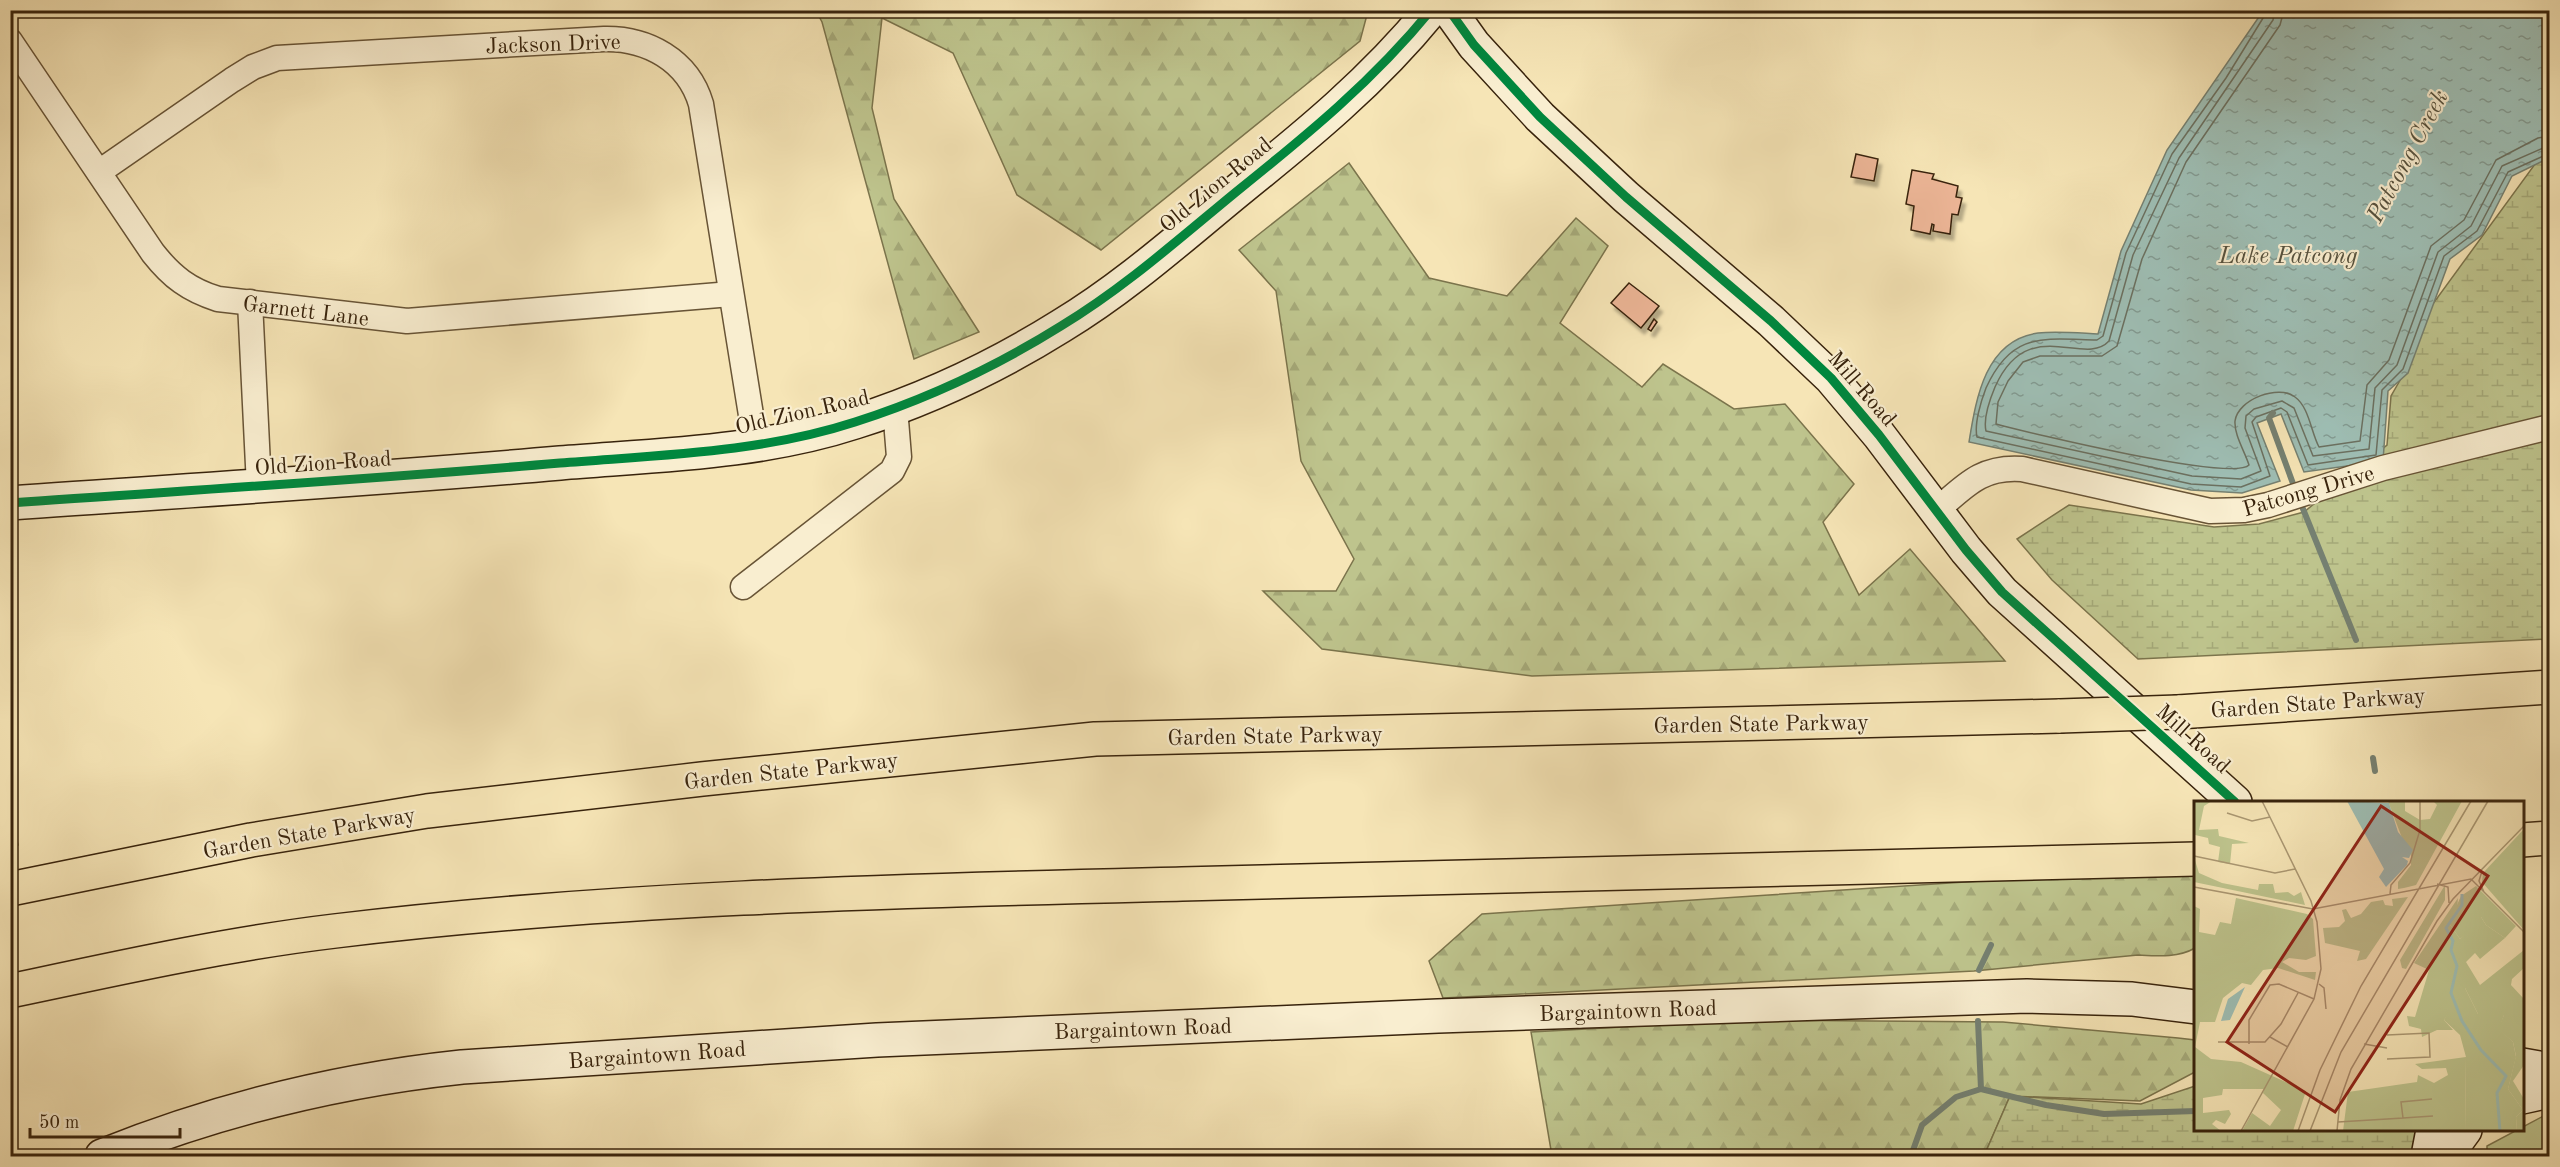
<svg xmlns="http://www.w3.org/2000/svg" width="2560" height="1167" viewBox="0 0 2560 1167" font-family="'Old Standard TT',serif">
  <defs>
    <pattern id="forest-firs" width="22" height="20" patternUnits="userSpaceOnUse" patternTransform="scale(1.5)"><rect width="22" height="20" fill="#bec48d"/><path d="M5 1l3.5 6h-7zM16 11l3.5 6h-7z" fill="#a4a878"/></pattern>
    <pattern id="wetland-marsh" width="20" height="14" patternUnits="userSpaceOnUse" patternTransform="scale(1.5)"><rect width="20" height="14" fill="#bec48d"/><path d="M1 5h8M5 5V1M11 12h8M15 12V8" fill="none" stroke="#a4a878"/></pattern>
    <pattern id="water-ripples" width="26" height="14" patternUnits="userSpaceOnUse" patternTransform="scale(1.5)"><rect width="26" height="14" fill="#9ebeb4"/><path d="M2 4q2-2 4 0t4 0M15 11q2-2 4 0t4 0" fill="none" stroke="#829a91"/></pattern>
    <filter id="shadow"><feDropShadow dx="3.5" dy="6" stdDeviation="1.5" flood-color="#0004"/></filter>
  </defs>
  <rect width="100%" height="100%" fill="#f6e5b6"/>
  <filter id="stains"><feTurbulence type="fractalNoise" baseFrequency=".00333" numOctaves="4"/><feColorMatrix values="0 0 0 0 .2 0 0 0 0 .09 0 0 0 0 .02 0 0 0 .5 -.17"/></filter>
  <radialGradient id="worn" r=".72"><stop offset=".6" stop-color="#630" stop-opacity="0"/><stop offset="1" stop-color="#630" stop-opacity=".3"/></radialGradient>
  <!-- forest -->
  <g fill="url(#forest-firs)" stroke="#7b744c" stroke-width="1.5">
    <polygon points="816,11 1368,11 1360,41 1101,250 1017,195 953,53 882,18 872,108 894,199 979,332 914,359 822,22"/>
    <polygon points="1349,163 1429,278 1507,296 1576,218 1608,246 1560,323 1642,387 1663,364 1734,409 1785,404 1854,484 1823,522 1859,595 1910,549 2005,661 1532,676 1322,649 1263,591 1336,591 1354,559 1301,461 1276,291 1239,250"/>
    <polygon points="10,809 18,845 11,847 10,847"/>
    <path d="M2159,874L2195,876V948C2178,958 2157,956 2138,955L1974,971L1443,998L1429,961L1482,914L2040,877Z"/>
    <polygon points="1753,1020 2003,1022 2178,1038 2195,1040 2195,1072 2140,1101 2010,1096 1984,1156 1552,1156 1531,1032"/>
  </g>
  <!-- wetland -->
  <g fill="url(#wetland-marsh)" stroke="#7b744c" stroke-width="1.5">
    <polygon points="2549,145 2549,639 2138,659 2052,580 2017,539 2069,505 2214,527 2259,524 2304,512 2387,445 2391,396 2410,363 2424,316"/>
    <polygon points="2195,1086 2196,1130 2418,1130 2412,1156 1984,1156 2010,1096 2141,1104"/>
  </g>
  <!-- park -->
  <polygon fill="#bec48d" stroke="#7b744c" stroke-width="1.5" points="2549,1113 2549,1156 2487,1156 2487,1146"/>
  <!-- water -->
  <path fill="url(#water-ripples)" stroke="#758071" stroke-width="1.5" d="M2263,11H2549V158L2512,176L2482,235L2450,259L2408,373L2388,391L2383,461L2304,472L2281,414L2257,423L2280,481L2242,493L2191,490L1969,442C1976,399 1985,340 2038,333C2057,331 2078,333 2098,334L2121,251L2167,150Z"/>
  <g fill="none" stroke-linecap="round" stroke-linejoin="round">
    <!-- shore -->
    <g stroke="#6b7060" stroke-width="1.5">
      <path d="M2268,10L2226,78L2172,154L2126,253L2103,336L2097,340C2043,339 2012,331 1986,388C1981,401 1974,424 1977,437L2191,484L2241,487L2270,476L2252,422L2256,417L2281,408L2287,412L2308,465L2376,455L2382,390L2403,369L2444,256L2477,231L2508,172L2550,153"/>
      <path d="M2275,10L2273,20L2179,158L2133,255L2109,341C2084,368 2028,313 1995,387C1990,399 1983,418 1986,431L2192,476L2241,479L2261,471L2245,428L2246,416L2254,409L2282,401L2294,408L2313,456L2369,449L2375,388L2397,365L2438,252L2471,226L2502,166L2550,145"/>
      <path d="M2284,10L2280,25L2186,162L2142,259L2117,346L2102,356H2040L2023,362L2008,381L1998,402L1996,424C2029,433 2233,482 2249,465C2245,452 2234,435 2235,421C2238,399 2279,384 2295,397C2309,407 2311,432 2319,447L2360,441L2367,385L2389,360L2431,246L2464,220L2496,160L2538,138L2550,136"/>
    </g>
    <!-- stream -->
    <g stroke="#758071" stroke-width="6">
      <polyline points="2273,413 2269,418 2295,489"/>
      <polyline points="2299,499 2356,640"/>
      <polyline points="2373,758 2375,771"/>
      <polyline points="1979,970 1991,945"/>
      <polyline points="1978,1021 1981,1089"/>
      <polyline points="1911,1156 1922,1125 1956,1097 1981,1089 2046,1105 2104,1114 2196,1111"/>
    </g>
  </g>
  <!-- building -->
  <g fill="#ecb596" stroke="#38230c" stroke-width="1.5" filter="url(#shadow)">
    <polygon points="1856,154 1878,159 1874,181 1851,177"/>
    <polygon points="1912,170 1934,174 1932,179 1958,186 1956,197 1962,198 1958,215 1952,214 1950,234 1933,231 1934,225 1932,224 1930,234 1911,230 1914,206 1906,204"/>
    <polygon points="1629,283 1659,306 1641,328 1611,303"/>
    <polygon points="1654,319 1657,322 1651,331 1648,329"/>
  </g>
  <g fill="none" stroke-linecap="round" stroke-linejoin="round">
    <!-- street casing -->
    <g stroke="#685436" stroke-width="27">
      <g id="street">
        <path d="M10,41L153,253C172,277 189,290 218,299L407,321L731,294"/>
        <path d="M99,172L232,80L253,67L277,58L604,39C647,38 688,60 701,104L756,446"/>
        <polyline points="250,302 259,486"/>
        <path d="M1936,511C1965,486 1981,466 2022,469L2210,511L2244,510L2268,505L2383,468L2550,427"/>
        <polyline points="743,587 892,471 899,457 895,408"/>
      </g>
    </g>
    <!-- secondary casing -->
    <g stroke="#38230c" stroke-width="36">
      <g id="secondary">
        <polyline points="1449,10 1474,45 1540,117 1626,197 1771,321 1831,378 1879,435 1966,550 2002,592 2235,802"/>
        <path d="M10,503C194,490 377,479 560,463C658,455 760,453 855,422C927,399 997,366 1061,326C1124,288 1180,238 1236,192C1307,135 1373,81 1431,10"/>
        <polyline points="2522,1065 2550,1070"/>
        <polyline points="2522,1097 2550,1091"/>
        <path d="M102,1156C217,1110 339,1080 462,1067L877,1040L1438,1016L2027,996L2132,999L2196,1007"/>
        <polyline points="2428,1156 2433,1130"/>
        <polyline points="2446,1156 2465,1130"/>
      </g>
    </g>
    <!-- highway casing -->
    <g stroke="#38230c" stroke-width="36">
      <g id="highway">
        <polyline points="2178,712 2550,687"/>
        <polyline points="2522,840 2550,838"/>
        <polyline points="10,889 251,840 427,811 702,779 1095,739 2060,716"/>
        <path d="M10,991C118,968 226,944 335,931C616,897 900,891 1182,884C1520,874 1858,866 2196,859"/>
      </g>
    </g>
    <!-- street -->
    <use href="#street" stroke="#f9eed0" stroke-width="24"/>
    <!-- secondary -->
    <use href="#secondary" stroke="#f9eed0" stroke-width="33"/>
    <!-- highway -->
    <use href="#highway" stroke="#f6e5b6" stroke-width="33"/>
    <!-- highway-bridge casing -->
    <g stroke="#38230c" stroke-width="36" stroke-linecap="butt">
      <polyline id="highway-bridge" points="2060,716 2178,712"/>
    </g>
    <!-- highway-bridge -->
    <use href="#highway-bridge" stroke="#f6e5b6" stroke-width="33"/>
    <!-- cycleway casing -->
    <g stroke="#f9eed0" stroke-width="13">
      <g id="cycleway">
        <polyline points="1449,10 1474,45 1540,117 1626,197 1771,321 1831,378 1879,435 1966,550 2002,592 2235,802"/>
        <path d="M10,503C194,490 377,479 560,463C658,455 760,453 855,422C927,399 997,366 1061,326C1124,288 1180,238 1236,192C1307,135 1373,81 1431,10"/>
      </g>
    </g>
    <!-- cycleway -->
    <use href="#cycleway" stroke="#00873e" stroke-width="9"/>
  </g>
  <g text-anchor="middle" stroke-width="4.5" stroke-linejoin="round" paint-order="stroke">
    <!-- street labels -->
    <g font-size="22" fill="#38230c" stroke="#f9eed0">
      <text transform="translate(553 43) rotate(-2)" y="8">Jackson Drive</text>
      <text transform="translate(1215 184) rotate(-39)" y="8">Old Zion Road</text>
      <text transform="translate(306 310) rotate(7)" y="8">Garnett Lane</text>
      <text transform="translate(1863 388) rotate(49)" y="8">Mill Road</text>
      <text transform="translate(802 411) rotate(-13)" y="8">Old Zion Road</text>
      <text transform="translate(323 462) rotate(-4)" y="8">Old Zion Road</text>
      <text transform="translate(2308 490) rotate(-16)" y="8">Patcong Drive</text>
      <text transform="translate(2318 702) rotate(-4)" y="8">Garden State Parkway</text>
      <text transform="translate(1761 723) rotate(-1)" y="8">Garden State Parkway</text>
      <text transform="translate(1275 735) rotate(-1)" y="8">Garden State Parkway</text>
      <text transform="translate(2194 738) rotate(42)" y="8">Mill Road</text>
      <text transform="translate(791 770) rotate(-6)" y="8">Garden State Parkway</text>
      <text transform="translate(309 832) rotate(-10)" y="8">Garden State Parkway</text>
      <text transform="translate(1628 1010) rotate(-2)" y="8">Bargaintown Road</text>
      <text transform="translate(1143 1028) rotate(-2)" y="8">Bargaintown Road</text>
      <text transform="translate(657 1054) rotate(-4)" y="8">Bargaintown Road</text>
    </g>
    <!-- water labels -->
    <g font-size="24" font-style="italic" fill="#57523e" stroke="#f9eed0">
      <text transform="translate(2407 156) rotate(-62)" y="8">Patcong Creek</text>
      <text x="2288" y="263">Lake Patcong</text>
    </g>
  </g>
  <!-- overview -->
  <g transform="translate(2194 801)">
    <rect width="330" height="330" fill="#f6e5b6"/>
    <path d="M0,56L5,72L28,82L64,89L65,83H79L81,92L94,91L100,95L107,91L111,104L0,81Z" fill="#bec48d"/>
    <path d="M0,0H18L10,5L5,29L24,28L25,35L55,42L38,43L36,63L24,61L26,46L15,43L14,37L1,34ZM251,84V99L212,168L208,167L206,159ZM214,96L172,158L163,160L166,150L131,142L129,127L145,126L151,120L148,109L152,108L157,117L167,113L177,101L189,99L191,104L199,105L198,98ZM42,97L113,113L119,118L122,155L112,159L95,157L88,161L105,171H122L121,179L84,167L69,169L57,184L48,182L29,197L21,221H6L1,246L17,258L47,261L112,290L99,330H48L58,312L76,325L87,309L69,292L70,288H29L28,294L9,297V312L35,309L37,313L31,323L22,319L18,323L27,330H0V105L6,108L5,131L21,134L26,121L37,123ZM264,97L263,110L255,122L266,138L283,116H287L292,124L311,137L286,158L281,152L272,161L286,184L330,149V167L318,178L317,184L330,198V264L319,280L330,298V330H323L322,316L329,309L314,288L322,255L319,241L304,228L310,214L284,213L271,187L250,219L259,229H243L228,236L227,228L215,225L213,215L221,216L235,169L220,162ZM272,256L271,330H149L154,291L223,281L224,274L240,282L254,274L252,267L228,268L221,263Z" fill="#bec48d"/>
    <path d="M194,0H211V10L226,19L236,18L243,4L239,0H268L222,84L210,87L204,88V81L217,64V48L208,37ZM282,85L322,125L311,137L292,124L287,116L266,138L255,122L267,95ZM264,182L271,187L284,213L289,209L306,208L310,214L305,228L319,241L322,256L314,288L329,309L322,316L323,330H271L272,256L266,234L250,219L255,209L243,207V196Z" fill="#bec48d"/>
    <path d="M330,28V129L288,81L289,72Z" fill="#bec48d"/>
    <path d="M153,0L195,2L204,31L219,49L215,57L208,56L214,60L213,64L192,86L185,76L190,68ZM51,186L36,219L27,220L34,198Z" fill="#9ebeb4"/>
    <path fill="none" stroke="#9ebeb4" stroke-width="3" d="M268,93V104L252,127L259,140L257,149L263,165L257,192L268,220L287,249L312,275L303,292L306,330"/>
    <path fill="none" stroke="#aa9772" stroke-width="1.5" d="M33,12L58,20L76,16M0,55L81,72L101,68M288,70L285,80L290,91M243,83L254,86L255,102M0,86L119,108L277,78L330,131M196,93L197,84L216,62L226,29V0M125,183L130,187L132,208M193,234L235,232L236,256L193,258M76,236L94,246M24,241H71L87,223L104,192M55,243V219L76,184L85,183L120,198M170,243L193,247M209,317L239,315M144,321L209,317L207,301L238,298M47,330L120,198L127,168L123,121L117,100L68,0M104,330L126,269L167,185L277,0M116,330L147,251L294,0M143,330L146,299L157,268L243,120L259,98L330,25"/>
    <path fill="#8f2418" fill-opacity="0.15" stroke="#8f2418" stroke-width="3" d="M187,5L294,75L141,311L33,241Z"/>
    <rect width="330" height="330" fill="none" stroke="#38230c" stroke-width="3"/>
  </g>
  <!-- margin -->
  <rect width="2560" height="1167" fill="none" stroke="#f6e5b6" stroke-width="36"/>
  <rect x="12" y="12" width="2536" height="1143" fill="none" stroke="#38230c" stroke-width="3"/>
  <rect x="18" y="18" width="2524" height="1131" fill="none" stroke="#38230c" stroke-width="1.5"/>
  <!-- scale -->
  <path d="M30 1128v9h150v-9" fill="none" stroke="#38230c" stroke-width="3"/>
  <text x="39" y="1128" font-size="18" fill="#38230c" stroke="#f9eed0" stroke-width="4.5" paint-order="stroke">50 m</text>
  <rect width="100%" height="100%" filter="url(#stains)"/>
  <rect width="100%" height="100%" fill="url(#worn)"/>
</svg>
